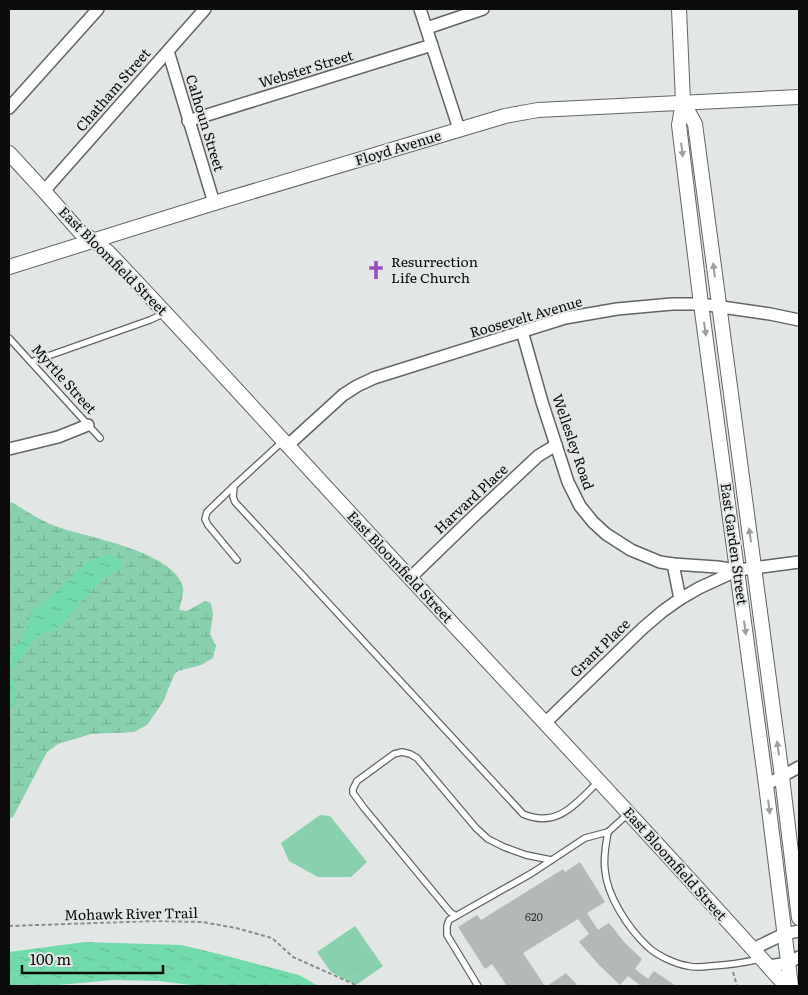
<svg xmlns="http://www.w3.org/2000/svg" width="808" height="995" viewBox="0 0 808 995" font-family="Literata,serif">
  <defs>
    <pattern id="wetland-marsh" width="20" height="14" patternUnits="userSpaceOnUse" patternTransform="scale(1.25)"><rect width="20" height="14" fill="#88d0ae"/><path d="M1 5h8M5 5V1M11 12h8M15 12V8" fill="none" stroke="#74b194"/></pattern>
    <pattern id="park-tufts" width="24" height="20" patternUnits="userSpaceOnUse" patternTransform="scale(1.25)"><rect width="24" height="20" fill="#88d0ae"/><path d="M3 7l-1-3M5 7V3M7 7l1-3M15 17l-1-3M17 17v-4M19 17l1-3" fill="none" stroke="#74b194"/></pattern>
    <pattern id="water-ripples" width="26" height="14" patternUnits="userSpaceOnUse" patternTransform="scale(1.25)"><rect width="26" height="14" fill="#72dbad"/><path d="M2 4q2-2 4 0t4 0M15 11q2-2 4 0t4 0" fill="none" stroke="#61bb94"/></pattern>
  </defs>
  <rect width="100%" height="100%" fill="#e2e6e4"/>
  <!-- wetland -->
  <path fill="url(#wetland-marsh)" d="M9,502L13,503C28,512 44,523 61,528C91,538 174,552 183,587C184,594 181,602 179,610L187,611L205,601L211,603L213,615L210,634L216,646L213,658L201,665L178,671L174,675L163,702L147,725L134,732L91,734L58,744L47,752L13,817L9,819Z"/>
  <!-- park -->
  <polygon fill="url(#park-tufts)" points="355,926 383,966 356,985 331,972 317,952"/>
  <!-- pitch -->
  <g fill="#88d0ae">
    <polygon points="320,815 330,816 367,862 351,877 318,877 289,861 281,843"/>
    <polygon points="355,933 374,961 361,970 342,942"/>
    <polygon points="338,945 357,973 348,979 340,976 325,954"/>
  </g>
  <!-- water -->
  <g fill="url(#water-ripples)">
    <polygon points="105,555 117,557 122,561 122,568 103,578 56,630 44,633 33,641 11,671 16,694 14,707 9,710 9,651 22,641 33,610 49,599 87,562"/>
    <polygon points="85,942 181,945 219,954 299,975 318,986 199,986 159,981 113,980 47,986 9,986 9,952"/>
  </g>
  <!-- building -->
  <g fill="#b4b8b6">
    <polygon points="580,862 605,902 587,913 598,930 609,923 625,943 642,959 635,969 648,979 654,971 676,986 641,986 628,976 620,985 599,965 579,942 589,934 578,919 523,953 545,986 507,986 492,964 485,969 458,927 477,915 481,920 563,869 565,872"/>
    <polygon points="566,973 578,986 547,986"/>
  </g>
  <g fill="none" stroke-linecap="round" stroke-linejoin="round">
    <!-- service casing -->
    <g stroke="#616563" stroke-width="8">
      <g id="service">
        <polyline points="9,338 100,438"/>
        <polyline points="31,362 150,320 165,313"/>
        <path d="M283,441L234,486L233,497L235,502L523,814C558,829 576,803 599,781"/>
        <polyline points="234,486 207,512 205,519 208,525 237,560"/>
        <path d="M608,832C606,844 603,857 605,870C607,896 628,928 647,946C656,955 675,964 688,966C695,968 703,967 711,966C728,965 743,963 760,959"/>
        <polyline points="456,916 450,912 364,808 353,793 353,789 357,781 394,754 402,752 410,754 417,758 476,828 488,839 504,847 526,855 551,860"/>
        <polyline points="478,986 447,935 447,926 449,920 532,873 585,838 608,832 629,813"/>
      </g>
    </g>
    <!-- minor casing -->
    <g stroke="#616563" stroke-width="14">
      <g id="minor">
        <polyline points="420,9 459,129"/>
        <polyline points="427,28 483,9"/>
        <polyline points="168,51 214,203"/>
        <polyline points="9,108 98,9"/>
        <polyline points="188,121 432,45"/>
        <polyline points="44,191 205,9"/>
        <polyline points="522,331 542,402 568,482 580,506 593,522 606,534 631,550 660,562 673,564 717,567 738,570 799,562"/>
        <polyline points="287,446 343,395 357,386 374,378 565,318 617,309 672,304 701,304 770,314 799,320"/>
        <polyline points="9,449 58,437 88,425"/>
        <polyline points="673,564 680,599"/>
        <polyline points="410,578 474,516 538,456 556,445"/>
        <polyline points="545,723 643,628 663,611 680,599 699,588 738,570"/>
        <polyline points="766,785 799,767"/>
        <polyline points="753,949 784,934 799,931"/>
        <polyline points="769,966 788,963 799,957"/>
      </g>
    </g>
    <!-- tertiary casing -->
    <g stroke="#616563" stroke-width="16">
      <g id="tertiary">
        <polyline points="679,9 683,102 679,125 701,304 766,785 791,986"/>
        <polyline points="683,102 695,124 782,777 799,918"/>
        <path d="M9,153L44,191L80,232L95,241L108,252C211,360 310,471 412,580C537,715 664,849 786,986"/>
        <polyline points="9,267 214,203 505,116 538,110 799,97"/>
      </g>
    </g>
    <!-- path -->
    <g stroke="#8b8e8d" stroke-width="2" stroke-dasharray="4 2.5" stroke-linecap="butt">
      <polyline points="9,926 154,921 202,922 236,928 272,938 293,957 358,986"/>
      <polyline points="733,972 737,986"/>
    </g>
    <!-- service -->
    <use href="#service" stroke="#fff" stroke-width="5.5"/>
    <!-- minor -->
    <use href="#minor" stroke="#fff" stroke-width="11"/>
    <!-- tertiary -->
    <use href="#tertiary" stroke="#fff" stroke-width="14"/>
  </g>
  <!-- one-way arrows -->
  <defs><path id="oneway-solid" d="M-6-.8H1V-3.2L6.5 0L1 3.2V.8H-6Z" transform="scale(1.25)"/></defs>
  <g fill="#9d9e9d">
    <use href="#oneway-solid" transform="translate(682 150) rotate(83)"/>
    <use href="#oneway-solid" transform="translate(714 270) rotate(-97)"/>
    <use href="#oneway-solid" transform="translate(705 329) rotate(82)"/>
    <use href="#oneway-solid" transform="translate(750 535) rotate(-98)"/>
    <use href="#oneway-solid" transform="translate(745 628) rotate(82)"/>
    <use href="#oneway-solid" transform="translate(778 748) rotate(-98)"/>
    <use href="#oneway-solid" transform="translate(769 807) rotate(83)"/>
  </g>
  <!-- icons -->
  <defs>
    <g id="church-bare" transform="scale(1.5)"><path d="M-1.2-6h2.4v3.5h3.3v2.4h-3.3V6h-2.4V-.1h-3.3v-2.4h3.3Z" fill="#9a4dbe" stroke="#e2e6e4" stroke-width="2.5" paint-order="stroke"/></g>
  </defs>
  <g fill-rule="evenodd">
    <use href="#church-bare" x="376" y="270"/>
  </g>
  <g text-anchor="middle" stroke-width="4" stroke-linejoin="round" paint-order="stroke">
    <!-- number labels -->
    <g font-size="11" fill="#353736">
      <text x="534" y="921">620</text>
    </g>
    <!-- street labels -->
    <g font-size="14" fill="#0b0c0b" stroke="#e2e6e4">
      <text transform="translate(306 69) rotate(-17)" y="5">Webster Street</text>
      <text transform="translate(113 90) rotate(-49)" y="5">Chatham Street</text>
      <text transform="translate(205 123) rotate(73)" y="5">Calhoun Street</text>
      <text transform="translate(398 148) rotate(-17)" y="5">Floyd Avenue</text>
      <text transform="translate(113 261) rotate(45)" y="5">East Bloomfield Street</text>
      <text transform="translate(526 317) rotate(-16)" y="5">Roosevelt Avenue</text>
      <text transform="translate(64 379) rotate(48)" y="5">Myrtle Street</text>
      <text transform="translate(573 442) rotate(71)" y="5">Wellesley Road</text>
      <text transform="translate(471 499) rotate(-43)" y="5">Harvard Place</text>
      <text transform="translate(734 544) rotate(82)" y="5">East Garden Street</text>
      <text transform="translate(400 567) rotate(47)" y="5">East Bloomfield Street</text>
      <text transform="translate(600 648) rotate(-44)" y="5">Grant Place</text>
      <text transform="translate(675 864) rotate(48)" y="5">East Bloomfield Street</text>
      <text transform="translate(131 914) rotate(-1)" y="5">Mohawk River Trail</text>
    </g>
    <!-- poi labels -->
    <g font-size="14" fill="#0b0c0b" stroke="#e2e6e4" text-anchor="start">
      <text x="391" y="267">Resurrection<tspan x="391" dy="16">Life Church</tspan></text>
    </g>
  </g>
  <!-- border -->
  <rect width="808" height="995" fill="none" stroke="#0b0c0b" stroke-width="20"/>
  <!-- scale -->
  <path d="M22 965v8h141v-8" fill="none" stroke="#0b0c0b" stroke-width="2.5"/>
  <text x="30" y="965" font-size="15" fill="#0b0c0b" stroke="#e2e6e4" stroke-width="4" paint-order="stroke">100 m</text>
</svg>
